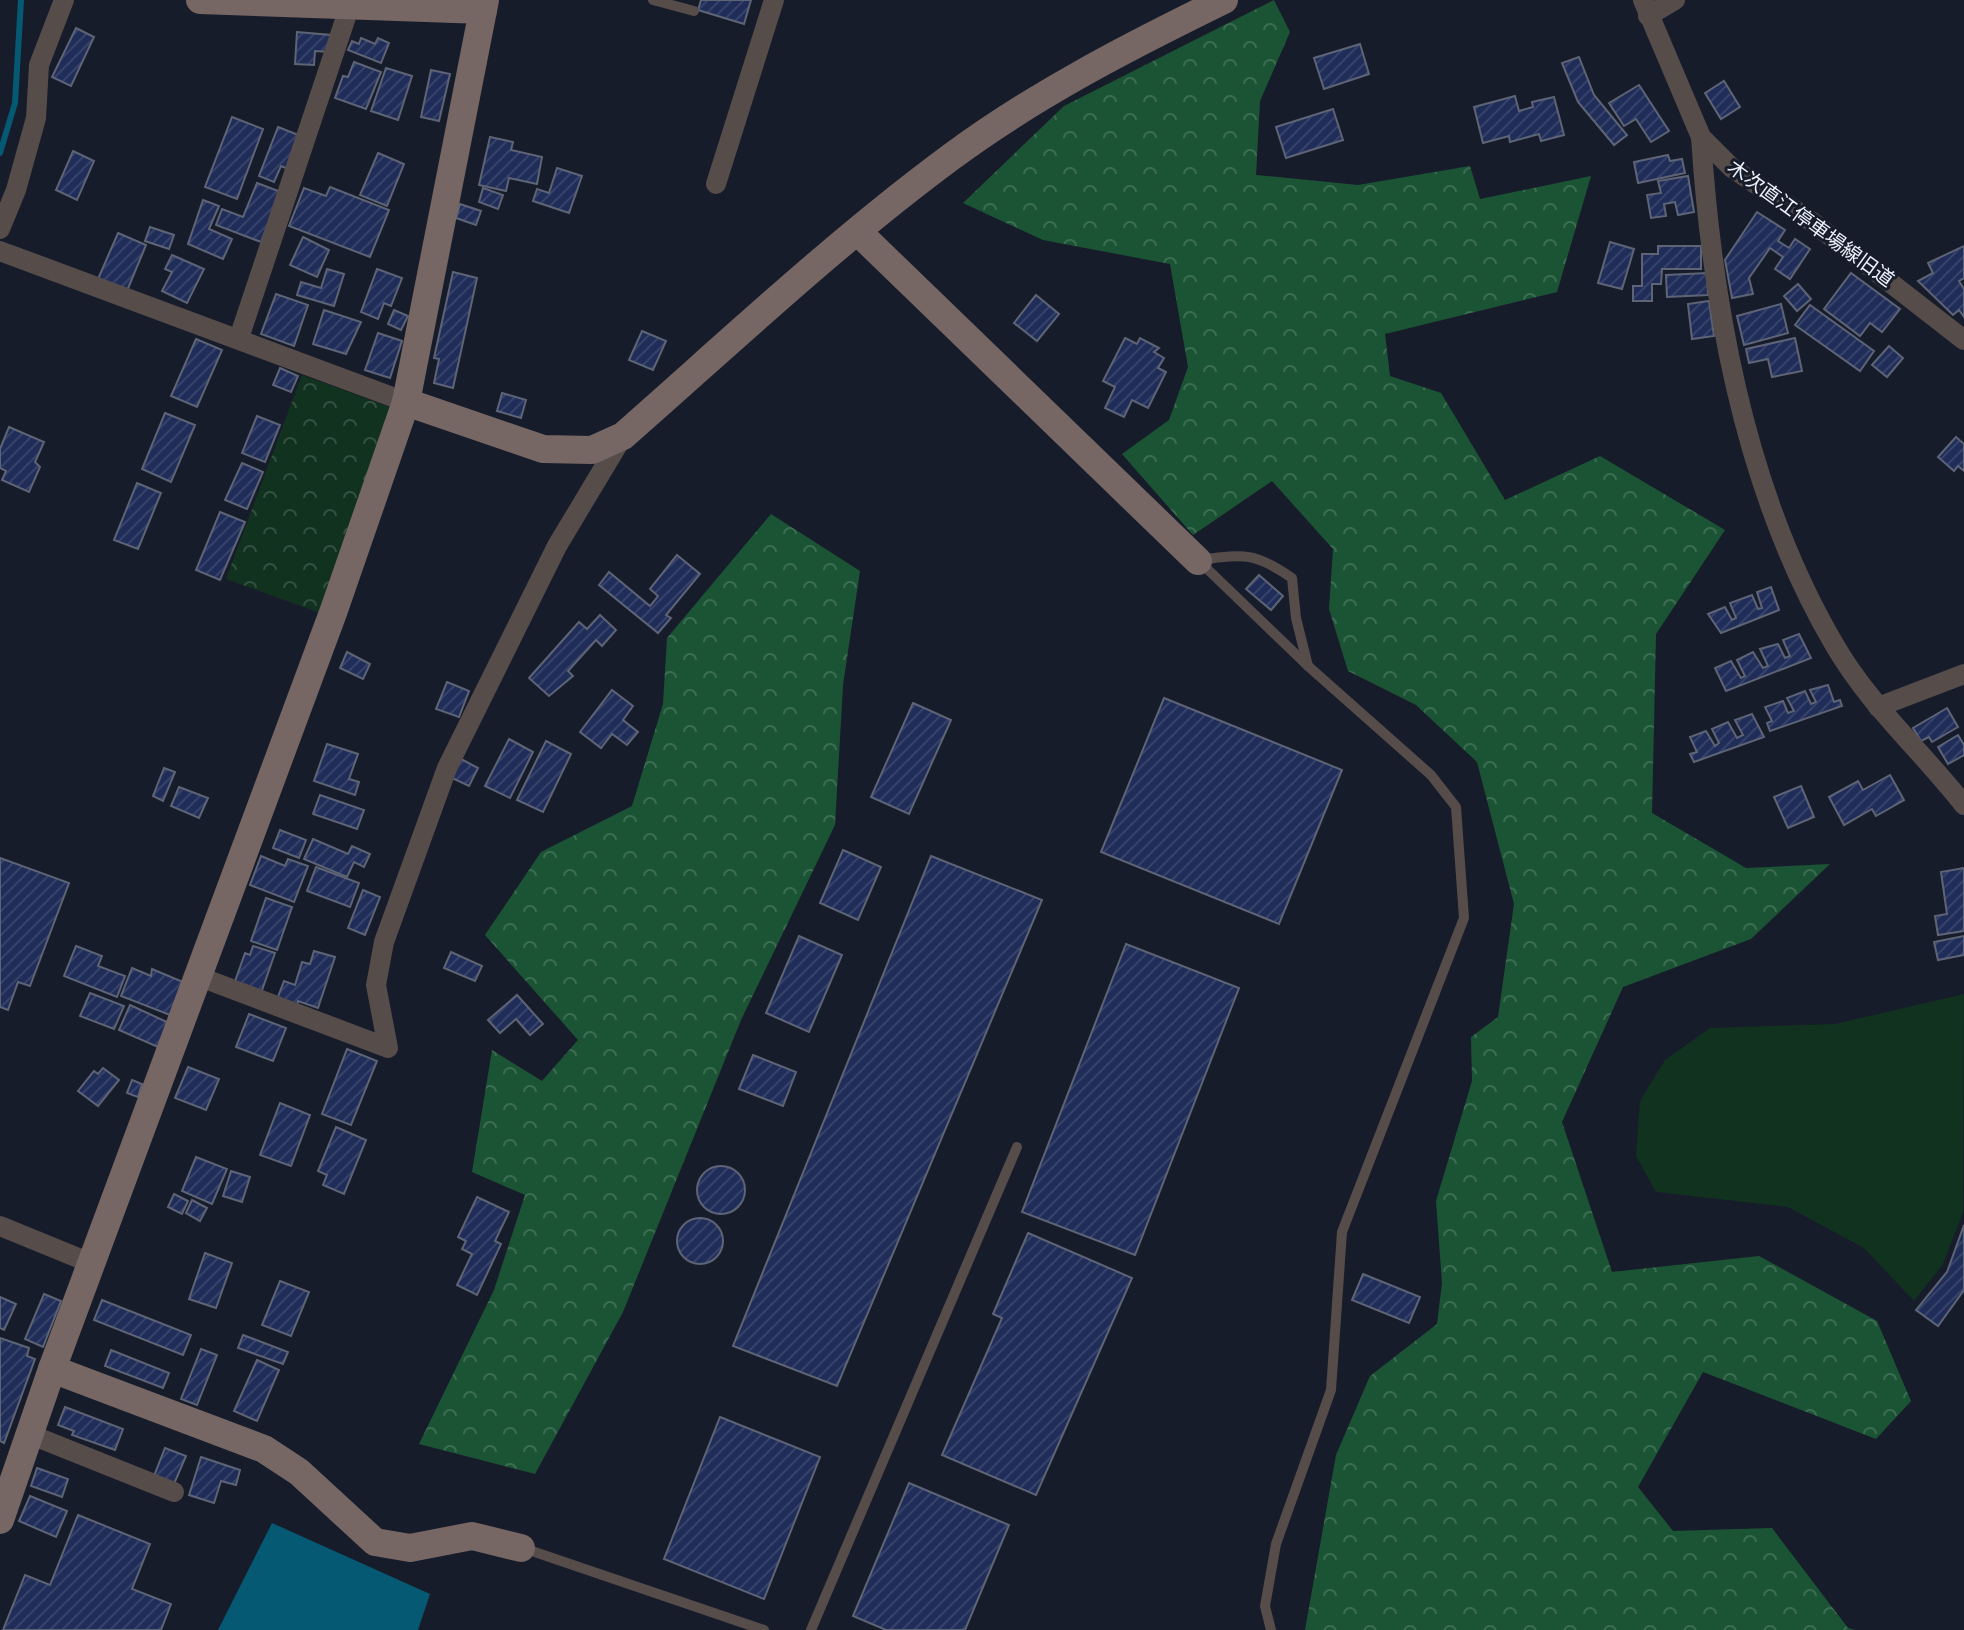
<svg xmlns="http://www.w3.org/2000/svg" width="1964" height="1630" viewBox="0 0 1964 1630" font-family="'Nunito Sans','Noto Sans JP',sans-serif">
  <defs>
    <pattern id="forest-crowns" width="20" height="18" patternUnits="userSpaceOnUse" patternTransform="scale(2)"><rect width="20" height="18" fill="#1b5434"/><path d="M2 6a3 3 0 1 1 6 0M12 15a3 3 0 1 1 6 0" fill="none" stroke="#3c6d52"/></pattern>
    <pattern id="park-crowns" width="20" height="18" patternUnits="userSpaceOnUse" patternTransform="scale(2)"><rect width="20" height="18" fill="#11321e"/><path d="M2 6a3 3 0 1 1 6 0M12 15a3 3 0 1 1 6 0" fill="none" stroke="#345040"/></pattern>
    <pattern id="building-hatch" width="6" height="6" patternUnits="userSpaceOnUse" patternTransform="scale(2)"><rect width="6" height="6" fill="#202d59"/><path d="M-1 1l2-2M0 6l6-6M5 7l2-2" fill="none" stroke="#36426a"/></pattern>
  </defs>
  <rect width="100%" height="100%" fill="#171c2b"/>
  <!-- green -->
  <polygon fill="#11321e" points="1964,994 1963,1212 1943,1264 1914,1301 1864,1248 1788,1207 1656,1192 1636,1156 1640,1101 1665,1060 1710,1028 1835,1024"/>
  <!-- forest -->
  <g fill="url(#forest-crowns)">
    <polygon points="1274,0 1290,32 1260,101 1256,175 1358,185 1470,166 1480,199 1591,176 1557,292 1385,334 1390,376 1441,393 1505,500 1600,456 1725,530 1656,634 1652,813 1746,868 1830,864 1751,939 1623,987 1562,1122 1612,1272 1759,1256 1877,1321 1911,1401 1876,1439 1703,1372 1638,1487 1673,1531 1772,1528 1848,1628 1855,1630 1305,1630 1336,1455 1370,1376 1437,1324 1442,1283 1436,1201 1472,1081 1471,1037 1498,1017 1514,904 1477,762 1416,705 1348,671 1329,609 1333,549 1272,481 1193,535 1122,454 1169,420 1188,367 1170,264 1043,240 963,203 1064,106"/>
    <polygon points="771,514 860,571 843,685 835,825 741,1020 623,1312 535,1474 419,1444 494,1290 525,1195 472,1172 492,1050 542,1081 578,1040 485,935 541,852 632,806 663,704 667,638"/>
  </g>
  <!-- park -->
  <polygon fill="url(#park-crowns)" points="302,375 392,408 323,614 226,579"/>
  <!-- water -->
  <polygon fill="#065972" points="272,1523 430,1594 418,1630 218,1630"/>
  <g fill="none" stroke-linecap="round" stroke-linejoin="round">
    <!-- stream -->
    <polyline stroke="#065972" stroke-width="6" points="0,153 15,103 21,0"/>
  </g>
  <!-- building -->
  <g fill="url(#building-hatch)" stroke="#5d6476" stroke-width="2">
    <polygon points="701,0 751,0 744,24 698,10"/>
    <polygon points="76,28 94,37 71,86 52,77"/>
    <polygon points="297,32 331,35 330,52 315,51 314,65 295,64"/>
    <polygon points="361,38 375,44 378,38 389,43 381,63 348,50 352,41 359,44"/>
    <polygon points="1360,44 1369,74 1324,89 1314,58"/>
    <polygon points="1579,57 1594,95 1627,135 1614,145 1578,102 1562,63"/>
    <polygon points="354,62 381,72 366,109 335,98 343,76 348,77"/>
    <polygon points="386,68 412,76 398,120 371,111"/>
    <polygon points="431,70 450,74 439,121 421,117"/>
    <polygon points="1724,81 1740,107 1721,119 1705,93"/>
    <polygon points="1639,85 1669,131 1651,142 1636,119 1624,126 1609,103"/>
    <polygon points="1515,96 1519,111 1533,107 1532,102 1554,97 1564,135 1541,141 1539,134 1510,142 1509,136 1483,143 1474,107"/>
    <polygon points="1333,109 1343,140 1286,158 1276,127"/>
    <polygon points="232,117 263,129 237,199 205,187"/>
    <polygon points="278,127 301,136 288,169 281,166 274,182 259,176"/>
    <polygon points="490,137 513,142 511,150 542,157 537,184 509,178 506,191 479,185"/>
    <polygon points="73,151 94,161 77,200 56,190"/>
    <polygon points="378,153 404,164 387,206 360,195"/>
    <polygon points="1668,155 1670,161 1682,159 1685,173 1638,183 1634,162"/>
    <polygon points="557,168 582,176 569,213 533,201 537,189 549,193"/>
    <polygon points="1688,176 1694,212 1678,215 1675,202 1664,204 1666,216 1651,218 1647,195 1661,193 1658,181"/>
    <polygon points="257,183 281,192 261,242 216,225 222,209 243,217"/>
    <polygon points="330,187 389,210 370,257 289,226 304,188 326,196"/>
    <polygon points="483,188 503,195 498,209 479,202"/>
    <polygon points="203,200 219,206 209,229 232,239 223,259 188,244"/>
    <polygon points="460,204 481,211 476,225 456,218"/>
    <polygon points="1757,212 1785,230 1778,241 1789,248 1795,239 1810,249 1790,279 1775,269 1783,257 1770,248 1749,278 1753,294 1732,298 1725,260"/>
    <polygon points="150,227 174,235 169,249 145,241"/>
    <polygon points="118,233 146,245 127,291 98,279"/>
    <polygon points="303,237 329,250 317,277 290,265"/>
    <polygon points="1610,242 1634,249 1622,289 1598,283"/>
    <polygon points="1658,246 1701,246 1701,269 1662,269 1661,284 1652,284 1652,301 1633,301 1633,286 1642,286 1642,254 1658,254"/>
    <polygon points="1964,246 1964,278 1959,281 1964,289 1964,317 1959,310 1953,315 1918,281 1933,273 1928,263"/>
    <polygon points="172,255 204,269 187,303 162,291 172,272 165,269"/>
    <polygon points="327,269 344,274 334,306 297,295 301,282 321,288"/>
    <polygon points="377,269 402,278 391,306 384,303 378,319 361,312"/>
    <polygon points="453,272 477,278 453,388 434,383 439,359 434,358"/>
    <polygon points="1707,273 1708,295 1667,297 1666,275"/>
    <polygon points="1851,273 1900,309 1882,332 1870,323 1860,336 1824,309"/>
    <polygon points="1798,284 1811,299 1797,311 1784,296"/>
    <polygon points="276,294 308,305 294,346 261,334"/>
    <polygon points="1036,295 1059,314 1037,341 1014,323"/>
    <polygon points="1709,301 1714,336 1692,339 1688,304"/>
    <polygon points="1781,304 1788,333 1744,345 1737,316"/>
    <polygon points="1810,305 1874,351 1860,371 1795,325"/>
    <polygon points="324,310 361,322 346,354 313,344"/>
    <polygon points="394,310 408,316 401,330 388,324"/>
    <polygon points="642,331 666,341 653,370 629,360"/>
    <polygon points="378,333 402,341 390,378 365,370"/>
    <polygon points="1125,338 1137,344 1140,338 1159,348 1154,352 1164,358 1158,368 1166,372 1148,408 1132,400 1124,417 1105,408 1115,387 1103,381"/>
    <polygon points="1795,338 1802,371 1772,377 1768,359 1749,363 1746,349"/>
    <polygon points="196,339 222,350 197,407 171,396"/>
    <polygon points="1889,346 1903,358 1887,377 1872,365"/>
    <polygon points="280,368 298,376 291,392 273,385"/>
    <polygon points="502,393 526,400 521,418 497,411"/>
    <polygon points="165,413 195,425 171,482 142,469"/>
    <polygon points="257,416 280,425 265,462 242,453"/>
    <polygon points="9,427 44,442 35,462 40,467 29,492 2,480 6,471 0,468 0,449"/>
    <polygon points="1956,437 1964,444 1964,471 1958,466 1954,471 1938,457"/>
    <polygon points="242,463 263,472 247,509 225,500"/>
    <polygon points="137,483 161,493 138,549 114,540"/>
    <polygon points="220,512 245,522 220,580 196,570"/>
    <polygon points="677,555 700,574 666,615 671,618 658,633 599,585 609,572 650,606 658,596 650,589"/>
    <polygon points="1259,575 1283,596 1271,610 1246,589"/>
    <polygon points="1771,587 1779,610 1721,633 1708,614 1725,607 1732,620 1736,618 1730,603 1752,595 1758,609 1762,608 1757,592"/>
    <polygon points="600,615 616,630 602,646 596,640 568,671 573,676 549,696 529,678 579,622 587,629"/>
    <polygon points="1799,634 1811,658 1726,691 1715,668 1731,661 1741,678 1745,676 1737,660 1753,652 1763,668 1768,666 1760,649 1778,644 1785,658 1790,656 1783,640"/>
    <polygon points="347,652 370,664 363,679 340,668"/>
    <polygon points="447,682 469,691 459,717 436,709"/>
    <polygon points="1828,685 1834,702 1840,700 1842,706 1770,731 1767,723 1772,721 1765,707 1783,701 1788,713 1794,711 1787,698 1805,691 1811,704 1816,702 1810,690"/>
    <polygon points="612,690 633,706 623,720 638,732 627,745 612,734 601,748 580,732"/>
    <polygon points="1164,698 1342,770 1279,924 1101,852"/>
    <polygon points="913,703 951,720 909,814 871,797"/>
    <polygon points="1947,708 1958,727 1932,742 1929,737 1921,741 1913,728"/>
    <polygon points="1752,714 1764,737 1694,762 1690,754 1697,752 1690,737 1706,731 1715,746 1719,743 1712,729 1728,722 1737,738 1743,735 1735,720"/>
    <polygon points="1958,735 1964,745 1964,755 1948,764 1938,747"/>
    <polygon points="509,739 533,752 510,798 485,786"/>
    <polygon points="546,741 571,754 543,812 517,800"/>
    <polygon points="327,744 358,754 349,779 359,782 355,795 314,781"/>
    <polygon points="461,759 478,768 469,786 452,778"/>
    <polygon points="164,768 175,772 163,801 153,796"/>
    <polygon points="1890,775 1904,800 1876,816 1872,809 1844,825 1829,797 1858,781 1863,790"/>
    <polygon points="1801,786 1814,817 1788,828 1774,797"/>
    <polygon points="179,787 208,798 199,818 171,806"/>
    <polygon points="320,795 364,810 357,829 313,814"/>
    <polygon points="280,830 306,840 299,858 273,848"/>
    <polygon points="313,839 348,854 352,846 370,854 364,867 354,862 347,877 304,859"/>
    <polygon points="843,850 881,867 858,920 820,903"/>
    <polygon points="261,856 285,866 288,859 308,866 294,902 250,885"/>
    <polygon points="931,856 1042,900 837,1386 733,1346"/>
    <polygon points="0,858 69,883 30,986 18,982 8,1010 0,1007"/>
    <polygon points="316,867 359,883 350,907 307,891"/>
    <polygon points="1964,868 1964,931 1938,935 1935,916 1947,914 1941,872"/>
    <polygon points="363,890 380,897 365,935 348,928"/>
    <polygon points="266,898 292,907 277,950 251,941"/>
    <polygon points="799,936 842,955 809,1032 766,1013"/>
    <polygon points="1964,936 1964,955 1938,960 1934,942"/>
    <polygon points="1126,944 1239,988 1135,1255 1022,1212"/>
    <polygon points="76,946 102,956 98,966 125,976 117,997 64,976"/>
    <polygon points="253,946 275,953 260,996 233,987 245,953 250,955"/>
    <polygon points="314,951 335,957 318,1008 298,1001 296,1009 276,1002 284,981 295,985 302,962 310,964"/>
    <polygon points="451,952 482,966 475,981 444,968"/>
    <polygon points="132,968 151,976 152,969 183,982 170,1015 121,996"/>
    <polygon points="90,993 124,1006 114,1029 80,1016"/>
    <polygon points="517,995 543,1024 530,1035 516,1019 500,1033 488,1020"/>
    <polygon points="130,1005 169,1023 158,1047 119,1030"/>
    <polygon points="249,1014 286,1028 273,1061 236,1047"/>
    <polygon points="347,1049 377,1061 351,1125 322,1114"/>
    <polygon points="753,1055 796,1072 783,1106 739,1089"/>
    <polygon points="188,1067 219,1079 206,1110 175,1098"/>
    <polygon points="103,1068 119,1080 98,1106 78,1091 94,1071 98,1074"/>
    <polygon points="132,1080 142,1084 138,1097 127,1093"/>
    <polygon points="280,1103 310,1115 291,1166 260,1155"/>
    <polygon points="336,1127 366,1140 344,1194 323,1185 327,1175 318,1171"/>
    <polygon points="196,1157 227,1169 212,1204 182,1191"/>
    <circle cx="721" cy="1190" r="24"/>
    <polygon points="231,1171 250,1177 242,1202 223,1196"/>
    <polygon points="174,1194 188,1201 182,1214 168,1207"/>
    <polygon points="477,1197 509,1212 495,1241 501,1244 477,1295 457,1285 472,1254 462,1249 466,1241 458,1237"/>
    <polygon points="192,1200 207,1208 200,1221 186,1213"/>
    <circle cx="700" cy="1241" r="23"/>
    <polygon points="1964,1225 1964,1290 1938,1326 1916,1310 1947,1272"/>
    <polygon points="1028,1233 1132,1278 1036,1495 942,1455 1002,1318 993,1314"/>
    <polygon points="205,1253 232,1263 216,1308 189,1299"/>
    <polygon points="1363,1274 1420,1297 1409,1323 1352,1300"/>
    <polygon points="280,1281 309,1292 291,1336 262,1325"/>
    <polygon points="44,1294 61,1301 43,1347 25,1339"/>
    <polygon points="0,1297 16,1304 4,1330 0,1328"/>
    <polygon points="102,1300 191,1335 183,1355 94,1320"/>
    <polygon points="243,1335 288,1352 283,1364 238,1348"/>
    <polygon points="0,1338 29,1348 27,1356 35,1359 4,1443 0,1441"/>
    <polygon points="201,1349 217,1355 197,1405 181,1399"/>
    <polygon points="111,1350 169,1373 163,1388 105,1366"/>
    <polygon points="257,1360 279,1370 257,1421 234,1411"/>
    <polygon points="65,1407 123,1429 115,1450 72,1435 74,1431 58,1425"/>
    <polygon points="720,1417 820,1457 764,1599 664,1559"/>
    <polygon points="165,1448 186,1456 174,1484 154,1476"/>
    <polygon points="201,1457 240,1470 236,1485 221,1481 214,1503 189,1495"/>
    <polygon points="37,1468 68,1479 62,1497 31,1486"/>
    <polygon points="909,1483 1009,1525 965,1630 886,1630 853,1616"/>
    <polygon points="30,1496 67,1511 56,1537 19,1521"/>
    <polygon points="78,1515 150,1544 132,1589 171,1604 161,1630 3,1630 25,1575 50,1585"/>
  </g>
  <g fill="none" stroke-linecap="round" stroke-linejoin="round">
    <!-- lane -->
    <g stroke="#564c4a" stroke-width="10">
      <polyline points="653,0 694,11"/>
      <path d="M1200,560C1244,554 1255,552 1292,578L1296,618L1308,666"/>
      <polyline points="1199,561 1308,666 1431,775 1456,807 1464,918 1342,1232 1331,1390 1276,1544 1265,1606 1271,1630"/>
      <polyline points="523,1548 764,1630"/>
      <polyline points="811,1630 1017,1147"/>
    </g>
    <!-- street -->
    <g stroke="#564c4a" stroke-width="20">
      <polyline points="1643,0 1701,137 1732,168 1811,221 1964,340"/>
      <polyline points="1648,16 1675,0"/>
      <path d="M1701,137C1712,309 1746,494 1834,644C1869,705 1921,750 1964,805"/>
      <polyline points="716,184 774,0"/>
      <polyline points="0,229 16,190 36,118 39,65 64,0"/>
      <polyline points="0,251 406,402"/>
      <polyline points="239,338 350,5"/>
      <polyline points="1878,707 1964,674"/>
      <polyline points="200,977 388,1048 376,985 384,942 447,768 557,546 623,436"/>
      <polyline points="0,1226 93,1264"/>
      <polyline points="29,1434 174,1492"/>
    </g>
    <!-- secondary -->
    <g stroke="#776764" stroke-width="28">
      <polyline points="200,0 483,10"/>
      <polyline points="858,232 1198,561"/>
      <path d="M406,402L543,449L592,450L623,436C730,342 836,242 951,157C1036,94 1130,46 1224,0"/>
      <polyline points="52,1369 264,1449 299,1472 375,1542 410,1548 472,1536 521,1548"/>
      <polyline points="0,1520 52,1369 334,610 406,402 485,0"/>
    </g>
  </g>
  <g text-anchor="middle" stroke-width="6" stroke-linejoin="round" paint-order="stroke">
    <!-- street labels -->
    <g font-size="20" fill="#ebf0fb" stroke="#171c2b">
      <text transform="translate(1811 223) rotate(36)" y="7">木次直江停車場線旧道</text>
    </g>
  </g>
</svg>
